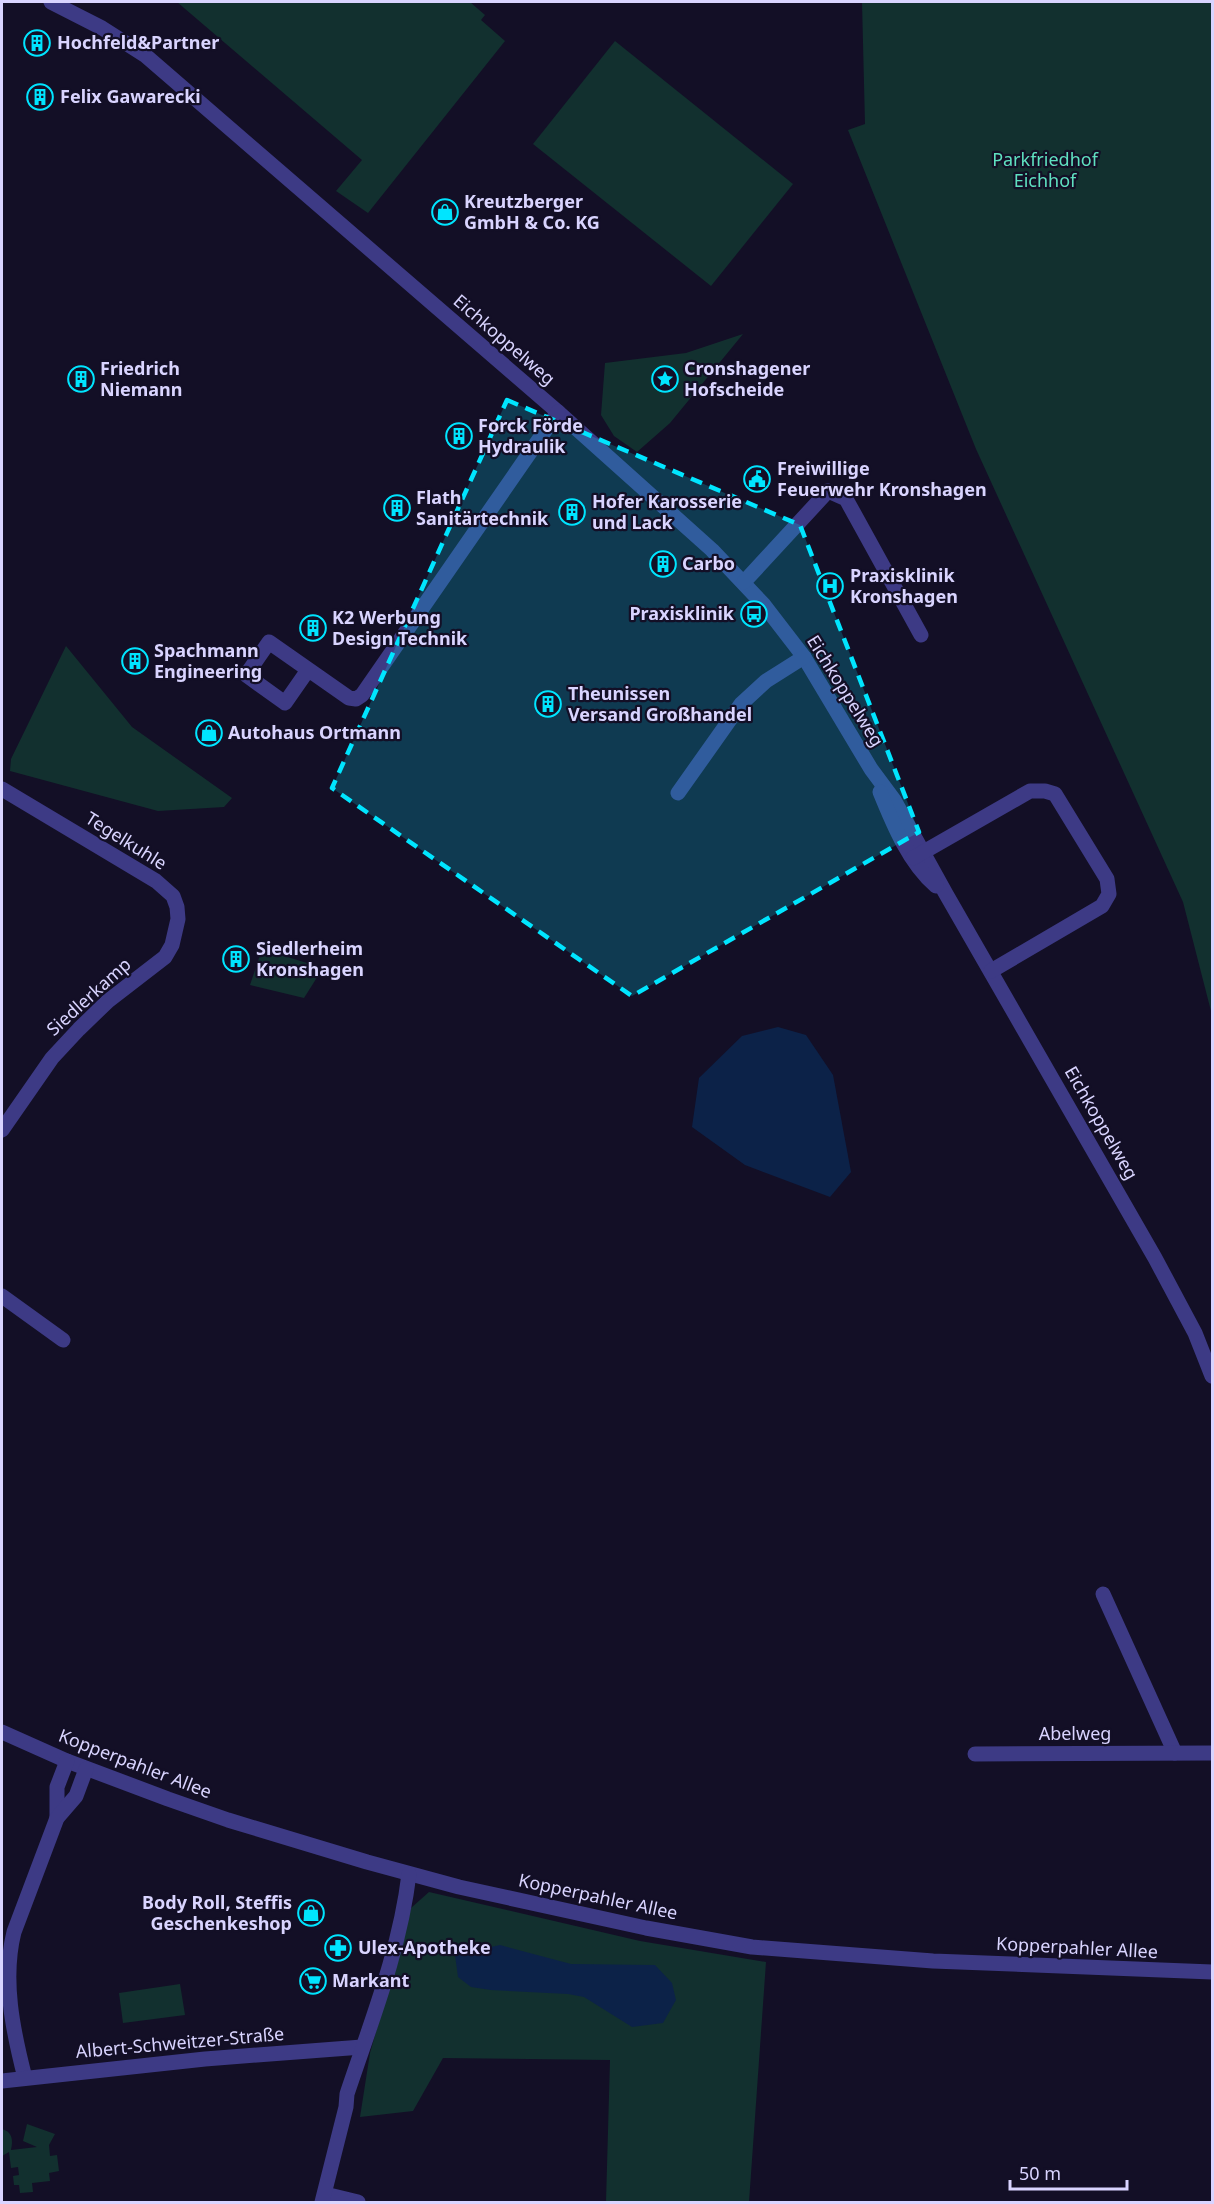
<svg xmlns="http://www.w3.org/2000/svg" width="1214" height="2204" viewBox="0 0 1214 2204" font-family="'Noto Sans',sans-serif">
  <rect width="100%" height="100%" fill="#130f26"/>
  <!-- green -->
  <g fill="#12302f">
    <polygon points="177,2 470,2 485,15 481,20 505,41 368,213 336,191 362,160"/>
    <polygon points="862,2 1212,2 1212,1015 1183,902 976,449 848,130 865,124"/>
    <polygon points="615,41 793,184 711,286 533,144"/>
    <polygon points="743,334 670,423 637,452 614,436 601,415 605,363 686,353"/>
    <polygon points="66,646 132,727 232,798 224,807 158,811 10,771 11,759"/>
    <polygon points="262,949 323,968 304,998 250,985"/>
    <polygon points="429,1892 640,1941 766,1962 749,2202 606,2202 610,2060 443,2058 413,2111 360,2117 370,2053 411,1908"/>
    <polygon points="180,1984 185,2015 123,2023 119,1993"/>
    <path d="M27,2124L55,2134L49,2145L50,2156L57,2155L59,2171L49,2173L50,2181L32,2183L33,2192L20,2193L19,2185H14L13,2176L19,2175L18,2167L11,2168L9,2152L2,2156V2129C13,2132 13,2141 11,2150L37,2147L23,2141Z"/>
  </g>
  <!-- water -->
  <g fill="#0c2248">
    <polygon points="778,1027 806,1035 833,1075 851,1172 830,1197 745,1165 692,1127 699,1078 742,1036"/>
    <polygon points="500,1945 571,1964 655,1965 672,1983 676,2000 663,2023 632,2027 584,1997 568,1994 491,1990 471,1987 458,1977 455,1955"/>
  </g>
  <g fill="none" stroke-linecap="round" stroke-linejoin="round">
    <!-- minor -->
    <g stroke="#3d3a85" stroke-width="15">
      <polyline points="51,2 102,28 146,56 558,412 712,550 764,605 804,657 871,769 894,800 946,894 1155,1258 1195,1333 1212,1376"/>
      <polyline points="744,582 828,491 846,499 921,635"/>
      <polyline points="308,670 285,703 246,675 269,642 349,698 356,699 362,695 558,412"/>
      <polyline points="2,789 156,881 173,896 177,907 178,919 172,945 165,957 108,1001 79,1029 52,1058 2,1130"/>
      <path d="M880,792C893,824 909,863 936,886"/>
      <polyline points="678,793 741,704 766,681 804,657"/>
      <polyline points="913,858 1030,791 1045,791 1055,794 1107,879 1109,894 1102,906 991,971"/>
      <polyline points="2,1296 63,1340"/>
      <polyline points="1103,1594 1175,1753"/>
      <polyline points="2,1732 67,1761 168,1799 228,1820 367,1862 459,1887 646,1928 752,1947 933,1961 1212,1972"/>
      <polyline points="975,1754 1212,1753"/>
      <polyline points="57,1818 57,1787 67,1761"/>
      <path d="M25,2078C13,2031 2,1980 14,1932L57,1818L76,1796L86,1769"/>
      <polyline points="2,2081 205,2059 362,2047"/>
      <polyline points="325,2194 358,2202"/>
      <path d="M322,2202L346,2107L347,2094C371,2022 400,1950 409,1874"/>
    </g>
  </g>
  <!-- marked area -->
  <path fill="#00e5ff" fill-opacity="0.2" stroke="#00e5ff" stroke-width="4.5" stroke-dasharray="12 8" stroke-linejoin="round" d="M507,400L800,525L919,832L632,996L332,788Z"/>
  <!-- icons -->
  <defs>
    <g id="building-ring" transform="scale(1.35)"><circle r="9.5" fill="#130f26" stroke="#00e5ff" stroke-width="1.5"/><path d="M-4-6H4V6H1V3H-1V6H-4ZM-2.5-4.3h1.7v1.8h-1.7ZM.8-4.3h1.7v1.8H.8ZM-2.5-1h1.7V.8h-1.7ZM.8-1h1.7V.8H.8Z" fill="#00e5ff"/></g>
    <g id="shop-ring" transform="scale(1.35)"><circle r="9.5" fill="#130f26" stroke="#00e5ff" stroke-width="1.5"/><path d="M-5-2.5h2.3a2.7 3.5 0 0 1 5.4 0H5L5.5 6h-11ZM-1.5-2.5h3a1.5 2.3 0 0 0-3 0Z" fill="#00e5ff"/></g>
    <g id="sight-ring" transform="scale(1.35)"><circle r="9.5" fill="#130f26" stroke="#00e5ff" stroke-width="1.5"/><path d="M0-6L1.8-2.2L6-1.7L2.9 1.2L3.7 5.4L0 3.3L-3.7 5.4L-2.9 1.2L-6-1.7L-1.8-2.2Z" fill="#00e5ff"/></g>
    <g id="civic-ring" transform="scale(1.35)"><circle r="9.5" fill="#130f26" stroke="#00e5ff" stroke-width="1.5"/><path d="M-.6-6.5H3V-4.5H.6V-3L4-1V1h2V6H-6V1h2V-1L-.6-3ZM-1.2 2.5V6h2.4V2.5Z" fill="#00e5ff"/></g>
    <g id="hospital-ring" transform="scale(1.35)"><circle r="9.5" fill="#130f26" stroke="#00e5ff" stroke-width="1.5"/><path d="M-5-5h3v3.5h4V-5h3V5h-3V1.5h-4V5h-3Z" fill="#00e5ff"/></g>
    <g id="bus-ring" transform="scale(1.35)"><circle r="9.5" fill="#130f26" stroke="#00e5ff" stroke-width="1.5"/><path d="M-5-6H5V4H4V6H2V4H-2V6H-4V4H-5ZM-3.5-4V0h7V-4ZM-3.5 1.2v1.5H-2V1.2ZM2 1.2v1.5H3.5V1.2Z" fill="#00e5ff"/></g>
    <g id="pharmacy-ring" transform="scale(1.35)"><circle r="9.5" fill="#130f26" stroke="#00e5ff" stroke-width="1.5"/><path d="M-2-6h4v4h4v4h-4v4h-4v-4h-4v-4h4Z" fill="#00e5ff"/></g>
    <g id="supermarket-ring" transform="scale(1.35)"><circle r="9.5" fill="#130f26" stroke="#00e5ff" stroke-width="1.5"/><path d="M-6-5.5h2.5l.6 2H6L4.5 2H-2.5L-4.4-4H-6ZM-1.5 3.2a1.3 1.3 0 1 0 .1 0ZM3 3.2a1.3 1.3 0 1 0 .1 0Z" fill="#00e5ff"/></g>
  </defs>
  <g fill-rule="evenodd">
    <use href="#building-ring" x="37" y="43"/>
    <use href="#building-ring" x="40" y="97"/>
    <use href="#shop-ring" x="445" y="212"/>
    <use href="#building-ring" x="81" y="379"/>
    <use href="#sight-ring" x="665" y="379"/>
    <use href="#building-ring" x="459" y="436"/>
    <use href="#civic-ring" x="757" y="479"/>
    <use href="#building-ring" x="397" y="508"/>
    <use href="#building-ring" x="572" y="512"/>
    <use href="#building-ring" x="663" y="564"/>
    <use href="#hospital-ring" x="830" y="586"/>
    <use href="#bus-ring" x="754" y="614"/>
    <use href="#building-ring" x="313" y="628"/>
    <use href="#building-ring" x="135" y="661"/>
    <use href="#building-ring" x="548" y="704"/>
    <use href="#shop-ring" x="209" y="733"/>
    <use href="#building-ring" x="236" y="959"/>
    <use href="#shop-ring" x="311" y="1913"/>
    <use href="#pharmacy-ring" x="338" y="1948"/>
    <use href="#supermarket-ring" x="313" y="1981"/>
  </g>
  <g text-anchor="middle" stroke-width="4.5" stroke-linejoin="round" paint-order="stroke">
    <!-- poi labels -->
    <g font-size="18" font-weight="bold" fill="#d9d4ff" stroke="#130f26" text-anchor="start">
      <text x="57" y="49">Hochfeld&amp;Partner</text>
      <text x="60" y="103">Felix Gawarecki</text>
      <text x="464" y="208">Kreutzberger<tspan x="464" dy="21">GmbH &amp; Co. KG</tspan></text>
      <text x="100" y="375">Friedrich<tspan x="100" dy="21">Niemann</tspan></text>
      <text x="684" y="375">Cronshagener<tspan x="684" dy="21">Hofscheide</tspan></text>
      <text x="478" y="432">Forck Förde<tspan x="478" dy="21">Hydraulik</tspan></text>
      <text x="777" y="475">Freiwillige<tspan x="777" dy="21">Feuerwehr Kronshagen</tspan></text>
      <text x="416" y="504">Flath<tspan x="416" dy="21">Sanitärtechnik</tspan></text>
      <text x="592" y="508">Hofer Karosserie<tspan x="592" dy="21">und Lack</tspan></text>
      <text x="682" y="570">Carbo</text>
      <text x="850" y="582">Praxisklinik<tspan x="850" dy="21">Kronshagen</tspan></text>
      <text x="734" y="620" text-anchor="end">Praxisklinik</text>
      <text x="332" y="624">K2 Werbung<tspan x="332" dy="21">Design Technik</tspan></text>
      <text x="154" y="657">Spachmann<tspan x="154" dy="21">Engineering</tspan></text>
      <text x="568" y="700">Theunissen<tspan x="568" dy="21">Versand Großhandel</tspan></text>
      <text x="228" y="739">Autohaus Ortmann</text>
      <text x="256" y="955">Siedlerheim<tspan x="256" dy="21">Kronshagen</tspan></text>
      <text x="292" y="1909" text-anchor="end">Body Roll, Steffis<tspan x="292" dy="21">Geschenkeshop</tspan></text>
      <text x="358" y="1954">Ulex-Apotheke</text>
      <text x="332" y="1987">Markant</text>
    </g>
    <!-- park labels -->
    <g font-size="18" fill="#5fe0c0" stroke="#130f26">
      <text x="1045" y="166">Parkfriedhof<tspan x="1045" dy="21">Eichhof</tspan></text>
    </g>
    <!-- street labels -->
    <g font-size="18" fill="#d9d4ff" stroke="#130f26">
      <text transform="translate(504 340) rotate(41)" y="6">Eichkoppelweg</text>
      <text transform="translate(845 691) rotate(58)" y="6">Eichkoppelweg</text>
      <text transform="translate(126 841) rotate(32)" y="6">Tegelkuhle</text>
      <text transform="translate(89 997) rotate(-42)" y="6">Siedlerkamp</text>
      <text transform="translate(1101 1123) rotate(60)" y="6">Eichkoppelweg</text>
      <text x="1075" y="1740">Abelweg</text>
      <text transform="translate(135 1764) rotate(21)" y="6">Kopperpahler Allee</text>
      <text transform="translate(598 1897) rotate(12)" y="6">Kopperpahler Allee</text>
      <text transform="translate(1077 1948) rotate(3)" y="6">Kopperpahler Allee</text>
      <text transform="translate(180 2043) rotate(-5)" y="6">Albert-Schweitzer-Straße</text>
    </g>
  </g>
  <!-- border -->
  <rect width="1214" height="2204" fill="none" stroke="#d9d4ff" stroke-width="6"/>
  <!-- scale -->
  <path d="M1010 2180v9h117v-9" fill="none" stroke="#d9d4ff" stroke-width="3"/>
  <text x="1019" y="2180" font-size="18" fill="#d9d4ff" stroke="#130f26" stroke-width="4.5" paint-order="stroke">50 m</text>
</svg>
